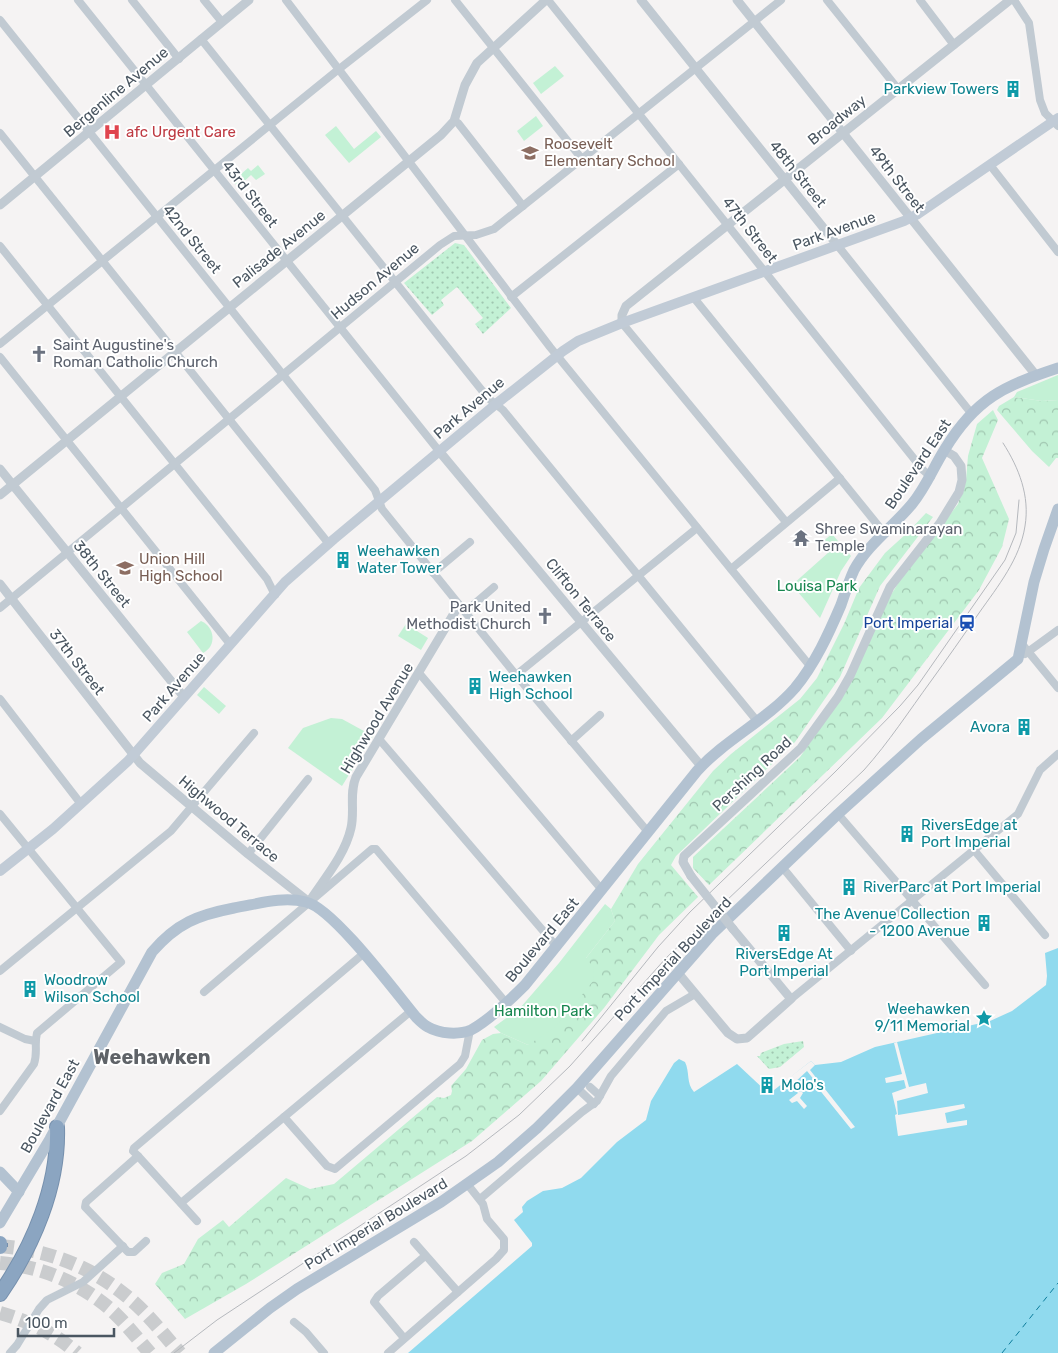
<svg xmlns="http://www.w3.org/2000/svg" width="1058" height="1353" viewBox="0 0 1058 1353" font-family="Rubik,sans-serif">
  <defs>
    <pattern id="grass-dots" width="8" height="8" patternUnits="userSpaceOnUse" patternTransform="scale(1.25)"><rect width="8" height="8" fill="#c3f1d5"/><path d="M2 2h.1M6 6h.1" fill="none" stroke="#a0c6b0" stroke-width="1.8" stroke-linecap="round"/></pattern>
    <pattern id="forest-crowns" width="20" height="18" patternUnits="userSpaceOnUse" patternTransform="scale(1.25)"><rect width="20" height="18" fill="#c3f1d5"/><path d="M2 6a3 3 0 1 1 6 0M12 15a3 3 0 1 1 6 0" fill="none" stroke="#a0c6b0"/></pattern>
  </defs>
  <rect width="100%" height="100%" fill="#f5f3f3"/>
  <!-- grass -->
  <g fill="url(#grass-dots)">
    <polygon points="455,243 464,245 511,308 483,334 475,324 483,318 457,287 441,300 444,305 432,315 404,283"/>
    <polygon points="803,1041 804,1047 780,1067 769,1069 757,1056 760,1056 761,1053 784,1044"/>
  </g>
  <!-- forest -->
  <g fill="url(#forest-crowns)">
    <polygon points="1014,397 1042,401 1058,400 1058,458 1056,458 1049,467 1032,451 997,410 999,406"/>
    <polygon points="993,410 998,420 982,458 1009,519 1002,547 979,590 882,718 709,885 693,868 693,857 800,757 827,718 889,598 902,577 958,504 966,480 968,456 977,424"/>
    <polygon points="926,513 933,517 880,586 840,677 795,742 676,856 671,865 698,897 659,935 604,1008 541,1081 472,1141 246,1284 185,1319 155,1284 162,1273 184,1264 198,1239 223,1220 229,1227 286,1178 310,1189 334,1184 437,1097 444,1098 451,1095 452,1091 451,1086 466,1069 482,1040 493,1034 501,1033 528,1045 586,958 615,921 611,909 638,864 713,771 731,754 800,699 817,678 844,624 859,588 885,553 907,533"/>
  </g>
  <!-- park -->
  <g fill="#c3f1d5">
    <polygon points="555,66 564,76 541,94 533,83"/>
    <polygon points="536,116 543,126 524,141 517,131"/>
    <polygon points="336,126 354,149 376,131 381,137 349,163 325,135"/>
    <polygon points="258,165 265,174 256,180 251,175 238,187 233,181 248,168 251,171"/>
    <polygon points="1058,375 1058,400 1042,401 1014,397 1017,392"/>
    <polygon points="832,534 851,556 841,571 820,618 792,585 829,552 822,542"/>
    <path d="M201,621C215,627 217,646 203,653L187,632Z"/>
    <polygon points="406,624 428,638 421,650 398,636"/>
    <polygon points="204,687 226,706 219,714 197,695"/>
    <polygon points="331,718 342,719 373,736 342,786 288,748 303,728"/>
    <polygon points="605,904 611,909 615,921 586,958 594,968 593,981 566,1015 553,1029 528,1045 501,1033 494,1027 520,1008 559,963"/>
  </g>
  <!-- water -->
  <path fill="#90daee" d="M1058,948V1353H408L532,1246V1243L514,1220L523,1212L522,1207L527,1201L543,1191L562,1188L581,1178L617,1142L646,1120L651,1101L674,1063L679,1059L685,1062C690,1072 686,1083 694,1092L737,1064L769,1094L811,1061L815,1065L841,1062L875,1047L990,1021L1012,1011L1046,985L1047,976L1045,953Z"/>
  <!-- pier -->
  <g fill="#f5f3f3">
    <polygon points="897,1042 909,1087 926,1083 928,1093 897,1101 898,1115 964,1104 965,1108 945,1113 947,1123 967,1120 967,1125 898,1136 895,1115 897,1114 892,1093 906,1088 904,1080 886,1083 885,1078 902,1074 894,1043"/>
    <polygon points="811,1061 815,1065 810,1070 855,1127 851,1129 814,1083 815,1081 807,1071 793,1084 799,1092 801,1091 803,1093 800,1098 807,1106 804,1109 797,1101 792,1103 789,1100 798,1093 786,1080"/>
  </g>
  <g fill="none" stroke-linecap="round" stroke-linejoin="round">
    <!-- ferry -->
    <polyline stroke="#0c7c9b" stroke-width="1" stroke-dasharray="6 5" stroke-linecap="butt" points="1002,1353 1058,1283"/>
    <!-- motorway-tunnel -->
    <g stroke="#caccce" stroke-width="14" stroke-dasharray="14 7" stroke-linecap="butt">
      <path d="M0,1246C48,1250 93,1267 130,1299C149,1315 164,1335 180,1353"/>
      <path d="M0,1263C40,1266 78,1282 109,1308C124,1321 137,1338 150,1353"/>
      <path d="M0,1313C28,1321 55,1333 77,1353"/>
    </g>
    <!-- motorway casing -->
    <g stroke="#7690ad" stroke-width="16">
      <path id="motorway" d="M0,1294C33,1246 59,1186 57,1127"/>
    </g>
    <!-- minor -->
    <g stroke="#c1cad2" stroke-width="8">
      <polyline points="78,0 439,451"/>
      <polyline points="132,0 179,59"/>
      <polyline points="204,0 222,22"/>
      <polyline points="286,0 550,347 810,666"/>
      <polyline points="455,0 582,159"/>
      <polyline points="548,0 923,470 931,477"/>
      <polyline points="827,0 898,89"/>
      <polyline points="920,0 954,45"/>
      <polyline points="1014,0 1029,23 1040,100 1045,113 1058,126"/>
      <polyline points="0,20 375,490 382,509 516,675 648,832"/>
      <polyline points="201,39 488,398 503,410 757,721"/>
      <polyline points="454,121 458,123 523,206"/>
      <polyline points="0,133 329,544"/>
      <polyline points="990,165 1058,252"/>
      <polyline points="0,246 267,579 275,595"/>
      <polyline points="838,246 971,413"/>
      <polyline points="511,297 679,164"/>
      <polyline points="694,298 885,534"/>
      <polyline points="622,323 786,522"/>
      <polyline points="0,344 334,73 427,0"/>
      <polyline points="0,357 230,644"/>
      <polyline points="731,569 840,478"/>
      <polyline points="433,573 470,542"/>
      <polyline points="0,608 440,245 454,236 476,235 494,229 781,0"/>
      <polyline points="465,612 494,587"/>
      <polyline points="1022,644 1058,688"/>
      <polyline points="1025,654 1058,630"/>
      <polyline points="419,673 602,890"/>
      <polyline points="516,675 697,528"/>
      <polyline points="0,699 81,804"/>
      <polyline points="379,739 557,947"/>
      <polyline points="571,741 600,715"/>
      <path d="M0,814L121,962L37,1033C34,1045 38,1052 34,1064L0,1111"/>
      <polyline points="838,814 985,985"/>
      <polyline points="974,850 1045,935"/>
      <polyline points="248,854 308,779"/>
      <polyline points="783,868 851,951"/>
      <polyline points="0,971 171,831 254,733"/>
      <polyline points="204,992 372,849 376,849 507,1004"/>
      <polyline points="791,999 1018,814 1040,770 1058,754"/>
      <polyline points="0,1027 25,1039 35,1041"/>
      <polyline points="590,1087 600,1096"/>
      <polyline points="577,1088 594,1104"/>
      <polyline points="284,1117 327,1166 335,1169 460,1064 465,1056 470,1030"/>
      <polyline points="138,1156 86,1202 85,1207 128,1252 134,1252 146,1241"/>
      <polyline points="480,1199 582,1112 597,1101 611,1076 666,1011 695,994"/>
      <polyline points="181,1203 411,1011"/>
      <polyline points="197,1221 138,1156 133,1151 134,1148 363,954"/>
      <polyline points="414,1242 458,1292"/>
      <polyline points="294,1322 306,1332 324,1353"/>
      <polyline points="404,1338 374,1302 378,1296 425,1256"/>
      <polyline points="10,1353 17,1345 39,1309 47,1300 83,1282 123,1246"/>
      <polyline points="388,1353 496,1259 504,1250 504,1239 487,1219 483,1204 468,1185"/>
    </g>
    <!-- tertiary -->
    <g stroke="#c1cad2" stroke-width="9">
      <polyline points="641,0 838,246"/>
      <polyline points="737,0 1035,374"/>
      <polyline points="0,205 249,0"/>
      <polyline points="622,323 622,315 626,306 1010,0"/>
      <polyline points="439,451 701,766"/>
      <polyline points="0,469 184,697"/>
      <polyline points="0,495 441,135 454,121 465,85 477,63 546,0"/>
      <path d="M0,584L140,763L248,854L309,902C324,879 345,855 351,828C355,811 349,793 356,777L459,605"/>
      <polyline points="691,876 683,862 684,856 801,748 838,697 850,676 890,587 940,523 959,492 962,480 961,466 954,456 944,450"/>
      <polyline points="678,973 728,1033 737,1039 747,1038 791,999 733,929"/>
    </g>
    <!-- secondary -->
    <polyline stroke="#c1cbd6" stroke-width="10" points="0,871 53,829 128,761 285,582 334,539 496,404 563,351 578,341 622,323 904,221 918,214 1058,118"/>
    <!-- primary -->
    <g stroke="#b3c2d1" stroke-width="11">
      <polyline points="0,1172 19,1192"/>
      <path d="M0,1223L50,1139L152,952C177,923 198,915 234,908C258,904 282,896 306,902C333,908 396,993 416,1017C420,1021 424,1025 428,1027C440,1034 459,1035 471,1030C488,1021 511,999 525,985L697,771C726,739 767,720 795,688C815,664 829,633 841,605C845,593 849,581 854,570C867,545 894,526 912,504C926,487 933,468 945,449C976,398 1004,386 1058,368"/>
      <polyline points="214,1353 270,1308 297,1289 441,1202 498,1162 537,1128 577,1088 712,934 838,814 921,739 1018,659 1034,582 1044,549 1058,509"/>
    </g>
    <!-- motorway -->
    <use href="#motorway" stroke="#8ba5c1" stroke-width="14"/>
    <!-- tram -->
    <g stroke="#b5b8bd" stroke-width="1">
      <polyline points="582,1041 658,947 690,912 835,772 900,706 918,685 1005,560 1016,533 1019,500"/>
      <path d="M174,1353L217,1320L466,1156L519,1115L570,1066L666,958L864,770C889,742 909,711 931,681C947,659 963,636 979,613C998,586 1020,559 1025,526C1030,496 1019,468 1003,443"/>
    </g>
    <!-- motorway-bridge casing -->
    <g stroke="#7690ad" stroke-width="16" stroke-linecap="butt">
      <polyline id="motorway-bridge" points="0,1243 0,1247"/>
    </g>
    <!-- tertiary-bridge -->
    <polyline stroke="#c1cad2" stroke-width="9" points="691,876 733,929"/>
    <!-- motorway-bridge -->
    <use href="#motorway-bridge" stroke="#8ba5c1" stroke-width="14"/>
  </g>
  <!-- icons -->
  <defs>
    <g id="building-bare" transform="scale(1.35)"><path d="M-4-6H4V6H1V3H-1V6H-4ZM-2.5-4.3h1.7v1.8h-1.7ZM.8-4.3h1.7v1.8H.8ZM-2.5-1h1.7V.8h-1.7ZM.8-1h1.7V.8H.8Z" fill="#0f9aa8" stroke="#fff" stroke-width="2.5" paint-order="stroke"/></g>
    <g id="hospital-bare" transform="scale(1.35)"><path d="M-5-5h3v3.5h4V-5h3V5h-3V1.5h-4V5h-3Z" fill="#e0444e" stroke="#fff" stroke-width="2.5" paint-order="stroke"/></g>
    <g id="school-bare" transform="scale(1.35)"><path d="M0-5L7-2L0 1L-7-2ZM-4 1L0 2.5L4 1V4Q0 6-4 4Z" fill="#8d6e63" stroke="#fff" stroke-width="2.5" paint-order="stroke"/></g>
    <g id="church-bare" transform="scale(1.35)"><path d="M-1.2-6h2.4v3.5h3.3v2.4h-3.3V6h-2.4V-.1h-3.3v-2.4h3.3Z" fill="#6b7280" stroke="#fff" stroke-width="2.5" paint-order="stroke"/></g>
    <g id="temple-bare" transform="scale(1.35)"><path d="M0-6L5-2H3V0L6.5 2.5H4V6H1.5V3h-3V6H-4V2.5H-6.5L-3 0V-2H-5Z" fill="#6b7280" stroke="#fff" stroke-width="2.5" paint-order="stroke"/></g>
    <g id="station-bare" transform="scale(1.35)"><path d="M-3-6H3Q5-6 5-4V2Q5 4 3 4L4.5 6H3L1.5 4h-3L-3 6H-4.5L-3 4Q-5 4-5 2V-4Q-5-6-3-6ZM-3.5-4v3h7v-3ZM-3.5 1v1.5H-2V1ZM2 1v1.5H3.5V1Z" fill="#1a4fb4" stroke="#fff" stroke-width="2.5" paint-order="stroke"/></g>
    <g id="sight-bare" transform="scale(1.35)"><path d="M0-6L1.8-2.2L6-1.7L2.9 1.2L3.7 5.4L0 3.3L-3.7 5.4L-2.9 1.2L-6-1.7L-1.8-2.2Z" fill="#0f9aa8" stroke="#fff" stroke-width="2.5" paint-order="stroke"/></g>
  </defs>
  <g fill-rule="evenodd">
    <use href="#building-bare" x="1013" y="89"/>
    <use href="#hospital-bare" x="112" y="132"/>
    <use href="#school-bare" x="530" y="153"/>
    <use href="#church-bare" x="39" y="354"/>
    <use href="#temple-bare" x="801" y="538"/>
    <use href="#building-bare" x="343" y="560"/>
    <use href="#school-bare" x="125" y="568"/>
    <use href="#church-bare" x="545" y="616"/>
    <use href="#station-bare" x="967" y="623"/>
    <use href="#building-bare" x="475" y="686"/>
    <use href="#building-bare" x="1024" y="727"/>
    <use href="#building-bare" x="907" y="834"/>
    <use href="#building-bare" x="849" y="887"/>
    <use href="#building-bare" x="984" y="923"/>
    <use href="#building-bare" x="784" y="933"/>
    <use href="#building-bare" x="30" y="989"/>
    <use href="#sight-bare" x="984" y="1018"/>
    <use href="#building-bare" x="767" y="1085"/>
  </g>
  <g text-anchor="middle" stroke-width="4" stroke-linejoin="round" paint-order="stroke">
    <!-- culture labels -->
    <g font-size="15" fill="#0d838f" stroke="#fff" text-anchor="start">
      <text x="999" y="94" text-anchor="end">Parkview Towers</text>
      <text x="357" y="556">Weehawken<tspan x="357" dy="17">Water Tower</tspan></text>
      <text x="489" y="682">Weehawken<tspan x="489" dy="17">High School</tspan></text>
      <text x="1010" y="732" text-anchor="end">Avora</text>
      <text x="921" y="830">RiversEdge at<tspan x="921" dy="17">Port Imperial</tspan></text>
      <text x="863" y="892">RiverParc at Port Imperial</text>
      <text x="970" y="919" text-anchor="end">The Avenue Collection<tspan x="970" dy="17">- 1200 Avenue</tspan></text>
      <text x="784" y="959" text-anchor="middle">RiversEdge At<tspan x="784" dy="17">Port Imperial</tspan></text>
      <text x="44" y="985">Woodrow<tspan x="44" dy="17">Wilson School</tspan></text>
      <text x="970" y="1014" text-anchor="end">Weehawken<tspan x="970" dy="17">9/11 Memorial</tspan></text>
      <text x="781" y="1090">Molo's</text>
    </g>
    <!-- street labels -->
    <g font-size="15" fill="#4a5661" stroke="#fff">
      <text transform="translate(116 92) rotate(-40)" y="5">Bergenline Avenue</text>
      <text transform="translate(837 120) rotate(-39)" y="5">Broadway</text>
      <text transform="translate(798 174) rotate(51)" y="5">48th Street</text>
      <text transform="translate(897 179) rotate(52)" y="5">49th Street</text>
      <text transform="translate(250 194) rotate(52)" y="5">43rd Street</text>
      <text transform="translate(750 230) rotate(52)" y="5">47th Street</text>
      <text transform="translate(834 231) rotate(-20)" y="5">Park Avenue</text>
      <text transform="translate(192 239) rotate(51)" y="5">42nd Street</text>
      <text transform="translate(279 249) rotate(-39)" y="5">Palisade Avenue</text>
      <text transform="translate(375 281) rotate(-40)" y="5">Hudson Avenue</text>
      <text transform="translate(469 408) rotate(-40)" y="5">Park Avenue</text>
      <text transform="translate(918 464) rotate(-56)" y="5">Boulevard East</text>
      <text transform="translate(102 574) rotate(51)" y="5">38th Street</text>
      <text transform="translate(581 600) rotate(51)" y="5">Clifton Terrace</text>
      <text transform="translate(77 662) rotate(52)" y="5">37th Street</text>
      <text transform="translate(174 687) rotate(-49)" y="5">Park Avenue</text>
      <text transform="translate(377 718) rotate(-59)" y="5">Highwood Avenue</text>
      <text transform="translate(752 774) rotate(-43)" y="5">Pershing Road</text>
      <text transform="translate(229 819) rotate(40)" y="5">Highwood Terrace</text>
      <text transform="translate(542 940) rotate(-50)" y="5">Boulevard East</text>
      <text transform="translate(673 959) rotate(-47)" y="5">Port Imperial Boulevard</text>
      <text transform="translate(50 1106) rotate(-61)" y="5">Boulevard East</text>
      <text transform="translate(376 1224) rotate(-31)" y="5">Port Imperial Boulevard</text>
    </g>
    <!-- health labels -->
    <g font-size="15" fill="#be3a42" stroke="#fff" text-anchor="start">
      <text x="126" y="137">afc Urgent Care</text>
    </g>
    <!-- education labels -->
    <g font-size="15" fill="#785e54" stroke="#fff" text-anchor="start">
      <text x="544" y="149">Roosevelt<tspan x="544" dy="17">Elementary School</tspan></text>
      <text x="139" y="564">Union Hill<tspan x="139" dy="17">High School</tspan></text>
    </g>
    <!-- worship labels -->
    <g font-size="15" fill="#5b616d" stroke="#fff" text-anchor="start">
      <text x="53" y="350">Saint Augustine's<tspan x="53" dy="17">Roman Catholic Church</tspan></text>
      <text x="815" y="534">Shree Swaminarayan<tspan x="815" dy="17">Temple</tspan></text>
      <text x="531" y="612" text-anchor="end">Park United<tspan x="531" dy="17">Methodist Church</tspan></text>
    </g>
    <!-- park labels -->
    <g font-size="15" fill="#17864f" stroke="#fff">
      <text x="817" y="591">Louisa Park</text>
      <text x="543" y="1016">Hamilton Park</text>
    </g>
    <!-- transit labels -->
    <g font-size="15" fill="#164399" stroke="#fff" text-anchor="end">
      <text x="953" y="628">Port Imperial</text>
    </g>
    <!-- district labels -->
    <g font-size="20" font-weight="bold" fill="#5f6368" stroke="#fff">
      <text x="152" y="1064">Weehawken</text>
    </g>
  </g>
  <!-- scale -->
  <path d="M18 1328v8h96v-8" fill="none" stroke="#4a5661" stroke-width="2.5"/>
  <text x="25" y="1328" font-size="15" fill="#4a5661" stroke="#ffffff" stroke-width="4" paint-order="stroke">100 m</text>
</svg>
